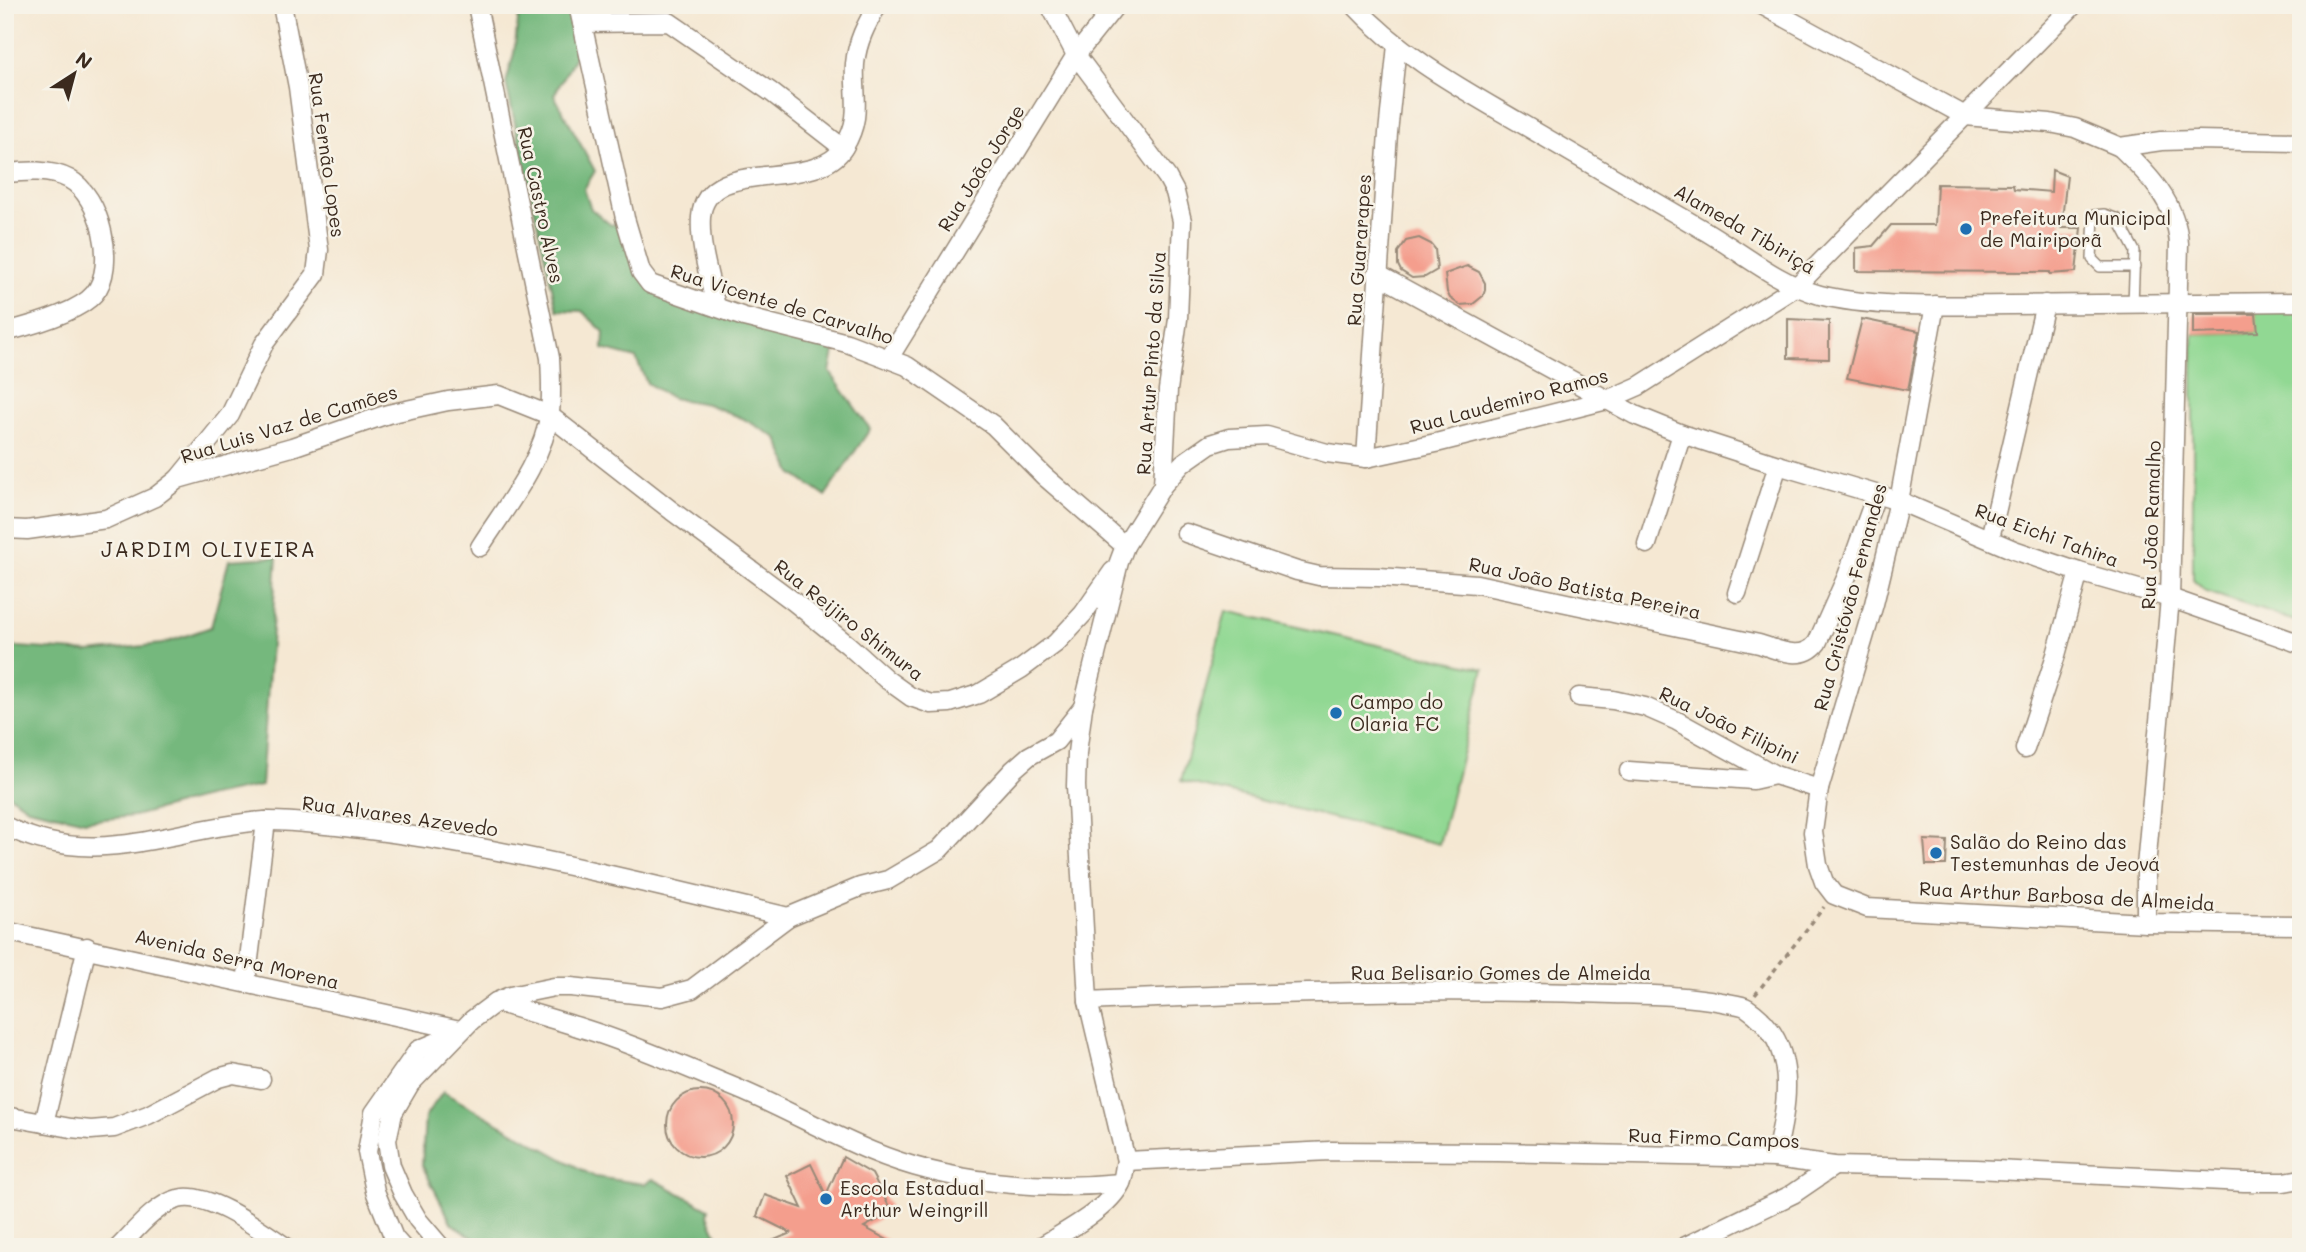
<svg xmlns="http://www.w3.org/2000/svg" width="2306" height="1252" viewBox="0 0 2306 1252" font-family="Mali,sans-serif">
  <rect width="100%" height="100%" fill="#f7f3e8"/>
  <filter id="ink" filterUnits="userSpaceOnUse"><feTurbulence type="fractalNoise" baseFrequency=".0143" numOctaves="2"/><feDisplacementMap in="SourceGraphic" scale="14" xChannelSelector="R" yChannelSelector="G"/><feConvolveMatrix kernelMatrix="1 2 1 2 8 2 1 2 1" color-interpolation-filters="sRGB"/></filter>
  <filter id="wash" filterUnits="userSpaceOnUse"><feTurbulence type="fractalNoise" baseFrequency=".00686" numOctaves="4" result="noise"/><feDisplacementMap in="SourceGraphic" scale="28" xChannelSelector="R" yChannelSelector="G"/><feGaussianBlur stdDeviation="1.57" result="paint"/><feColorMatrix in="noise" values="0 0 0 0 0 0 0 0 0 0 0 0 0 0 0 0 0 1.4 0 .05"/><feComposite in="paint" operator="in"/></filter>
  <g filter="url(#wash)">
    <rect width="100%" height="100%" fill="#f5e8d3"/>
    <!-- green -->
    <g fill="#91d893" stroke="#668158" stroke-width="2">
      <polygon points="2255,308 2301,310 2301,623 2207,592 2193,580 2193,334 2257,332"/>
      <polygon points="1226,611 1484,669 1439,844 1181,781"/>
    </g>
    <!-- forest -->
    <g fill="#74b87d" stroke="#58714e" stroke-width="2">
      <polygon points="520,5 573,5 582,44 554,95 595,171 584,189 591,209 611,225 623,223 640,275 835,347 830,372 870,429 825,496 792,473 777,438 742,418 707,404 672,398 647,383 636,358 603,349 604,332 582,311 557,310 506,83 514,53"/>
      <polygon points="277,557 261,786 206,797 134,816 85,821 28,808 5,792 5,646 90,652 162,644 211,627 229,560"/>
      <polygon points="443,1092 595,1177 645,1184 653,1179 709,1209 708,1215 722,1247 488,1247 452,1224 422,1165 425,1117"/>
    </g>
    <g id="blocks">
      <!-- building -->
      <g fill="#f49e8d">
        <polygon points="2052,170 2067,176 2061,228 2081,228 2076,272 2050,274 2050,272 1856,271 1856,248 1873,246 1891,225 1935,225 1937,184 2013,185 2014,189 2051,192"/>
        <polygon points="1419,238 1431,244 1435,249 1437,270 1425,277 1412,278 1401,271 1398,265 1398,252 1406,241"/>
        <polygon points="1467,266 1479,272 1485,283 1485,290 1483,296 1473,304 1460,305 1450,298 1447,292 1445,274"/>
        <polygon points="2193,314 2256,314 2258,332 2193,334"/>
        <polygon points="1788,319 1829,321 1829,359 1788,358"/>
        <polygon points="1862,319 1919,331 1908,390 1847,378"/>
        <polygon points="1924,840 1947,841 1946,865 1926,865"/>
        <circle cx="700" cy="1124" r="33"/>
        <polygon points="843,1157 872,1174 892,1212 864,1227 900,1247 758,1247 791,1233 757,1216 765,1195 802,1208 787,1176 811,1164 826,1195"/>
      </g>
    </g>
  </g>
  <g filter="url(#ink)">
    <use href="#blocks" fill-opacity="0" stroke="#988978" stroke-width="2"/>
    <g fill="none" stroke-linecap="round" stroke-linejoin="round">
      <!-- lane casing -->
      <g stroke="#988978" stroke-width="12">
        <polyline id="lane" points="2133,304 2135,251 2118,219 2104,214 2094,215 2092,259 2100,267 2135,267"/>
      </g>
      <!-- street casing -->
      <g stroke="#988978" stroke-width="21">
        <g id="street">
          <path d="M477,5L550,358C551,376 552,394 550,412C543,462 506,506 480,547"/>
          <polyline points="578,5 625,218 641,272 650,284 744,317 847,343 907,366 993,425 1044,476 1125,546"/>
          <path d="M1354,5C1400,55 1459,87 1517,121C1578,157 1639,192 1700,228C1739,250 1776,283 1820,295C1875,309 1952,305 2010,305C2107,304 2204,303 2301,302"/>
          <polyline points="1762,5 1965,116 2050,123 2075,128 2120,147 2161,141 2197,140 2301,142"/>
          <polyline points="582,23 669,22 771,92 843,148"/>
          <path d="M2120,147C2148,174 2177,203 2179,244L2170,598L2146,867V923"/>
          <path d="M5,173C26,171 50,169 69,179C100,195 118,266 94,294C78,313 29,326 5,332"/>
          <polyline points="1377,274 1635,415 1682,434 1778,465 1899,501 2014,550 2079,572 2170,598 2301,644"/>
          <polyline points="1935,305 1899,501 1874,604 1819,789 1813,832 1818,865 1824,882 1834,895 1867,908 2146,923 2301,925"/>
          <path d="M716,307C710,278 699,246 701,217C706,153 815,195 844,147C863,116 853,97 855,64C857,42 866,24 878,5"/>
          <polyline points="889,358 1076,55 1116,5"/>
          <polyline points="1366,458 1388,133 1397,45"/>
          <polyline points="178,479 230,415 264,344 316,274 319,250 298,87 282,5"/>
          <polyline points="1163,485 1183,463 1210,444 1229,438 1267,436 1327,453 1366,458 1436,443 1607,400 1639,386 1797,286 2074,5"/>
          <polyline points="5,529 27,530 106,519 155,497 178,479 292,447 388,414 448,401 499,395 549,415 672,511 793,601 848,645 886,679 911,697 931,704 950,703 979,694 1021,669 1056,643 1083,614 1113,571"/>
          <path d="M1186,533L1297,571L1319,576L1379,577L1477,584L1759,644C1779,650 1802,662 1817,643L1847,576L1876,495"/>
          <polyline points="1990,538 2045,304"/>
          <polyline points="1647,544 1682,434"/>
          <polyline points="1737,593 1778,465"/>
          <polyline points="1579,697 1613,700 1645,707 1677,721 1775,775 1819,789"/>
          <polyline points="2025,749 2056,655 2079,572"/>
          <polyline points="1629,771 1753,780 1775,775"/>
          <path d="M5,826C96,872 172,827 264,821C288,820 313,824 337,826C371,830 404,834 437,840C555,860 671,889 788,917"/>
          <polyline points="5,931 460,1030"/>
          <polyline points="246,983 266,821"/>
          <path d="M1088,1001C1262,993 1437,988 1612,994C1649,995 1685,995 1722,1002C1730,1004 1741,1004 1747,1008C1801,1044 1787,1106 1775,1158"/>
          <path d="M496,1002C527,1012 558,1020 588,1030C638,1046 687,1068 736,1088C782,1107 825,1132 871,1151C947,1183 1039,1191 1121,1183"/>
          <polyline points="5,1116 71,1128 91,1130 114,1128 148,1115 218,1078 233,1074 261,1079"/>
          <polyline points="44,1123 87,947"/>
          <polyline points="1126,1161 1330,1151 1498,1152 1775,1158 1834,1166 1976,1169 2244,1182 2284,1182 2301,1179"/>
          <path d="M119,1247C135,1231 155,1205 178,1199C207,1190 262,1231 286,1247"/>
          <polyline points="402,1247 394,1238 375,1191 367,1152 374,1113 418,1050 449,1037"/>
          <polyline points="441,1247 418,1220 403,1194 391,1166 387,1140 393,1113 410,1084 472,1020 496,1002 510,996 554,987 571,987 662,997 692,989 788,917 860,887 888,880 939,850 1013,770 1029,756 1056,741 1083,707"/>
          <path d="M1040,1247C1064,1232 1109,1209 1121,1183C1124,1177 1124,1168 1126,1161L1088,1001L1076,786L1077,753L1083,707L1119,562L1125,546L1163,485L1168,390L1178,319L1182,221L1175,192L1167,177L1076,55L1050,5"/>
          <polyline points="1684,1247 1793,1194 1834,1166"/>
        </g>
      </g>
      <!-- path -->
      <polyline stroke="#988978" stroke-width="3.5" stroke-dasharray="5 5" stroke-linecap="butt" points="1755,995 1824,907"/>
      <!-- lane -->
      <use href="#lane" stroke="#fff" stroke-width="9"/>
      <!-- street -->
      <use href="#street" stroke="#fff" stroke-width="18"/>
    </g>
  </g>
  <!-- markers -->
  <g fill="#1f6fb2" stroke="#f7f3e8" stroke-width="2.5">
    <circle cx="1966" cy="229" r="7"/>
    <circle cx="1336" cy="713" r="7"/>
    <circle cx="1936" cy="853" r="7"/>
    <circle cx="826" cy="1199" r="7"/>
  </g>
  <g text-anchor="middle" stroke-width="5" stroke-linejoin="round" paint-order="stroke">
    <!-- street labels -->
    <g font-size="19" fill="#3b2a1e" stroke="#f7f3e8">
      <text transform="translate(327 155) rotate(82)" y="7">Rua Fernão Lopes</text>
      <text transform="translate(981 168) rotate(-58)" y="7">Rua João Jorge</text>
      <text transform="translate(541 205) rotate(78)" y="7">Rua Castro Alves</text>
      <text transform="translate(1745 229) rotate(30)" y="7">Alameda Tibiriçá</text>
      <text transform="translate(1359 250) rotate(-86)" y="7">Rua Guararapes</text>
      <text transform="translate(782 304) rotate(17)" y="7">Rua Vicente de Carvalho</text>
      <text transform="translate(1151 363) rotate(-86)" y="7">Rua Artur Pinto da Silva</text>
      <text transform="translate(1509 401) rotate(-15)" y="7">Rua Laudemiro Ramos</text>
      <text transform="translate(289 424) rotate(-17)" y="7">Rua Luis Vaz de Camões</text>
      <text transform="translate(2151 525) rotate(-88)" y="7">Rua João Ramalho</text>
      <text transform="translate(2047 535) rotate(20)" y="7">Rua Eichi Tahira</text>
      <text transform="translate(1585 588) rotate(12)" y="7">Rua João Batista Pereira</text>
      <text transform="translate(1850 597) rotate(-75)" y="7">Rua Cristóvão Fernandes</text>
      <text transform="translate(849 620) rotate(38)" y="7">Rua Reijiro Shimura</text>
      <text transform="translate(1729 725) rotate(26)" y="7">Rua João Filipini</text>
      <text transform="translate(400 816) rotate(8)" y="7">Rua Alvares Azevedo</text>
      <text transform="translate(2067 896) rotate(3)" y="7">Rua Arthur Barbosa de Almeida</text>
      <text transform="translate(237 959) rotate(13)" y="7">Avenida Serra Morena</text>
      <text x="1501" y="980">Rua Belisario Gomes de Almeida</text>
      <text transform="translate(1714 1138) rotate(2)" y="7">Rua Firmo Campos</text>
    </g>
    <!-- poi labels -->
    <g font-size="19" fill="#3b2a1e" stroke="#f7f3e8" text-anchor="start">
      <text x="1980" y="225">Prefeitura Municipal<tspan x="1980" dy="22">de Mairiporã</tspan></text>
      <text x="1350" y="709">Campo do<tspan x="1350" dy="22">Olaria FC</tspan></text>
      <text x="1950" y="849">Salão do Reino das<tspan x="1950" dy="22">Testemunhas de Jeová</tspan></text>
      <text x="840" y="1195">Escola Estadual<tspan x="840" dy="22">Arthur Weingrill</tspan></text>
    </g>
    <!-- neighbourhood labels -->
    <g font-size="21" letter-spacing="2" fill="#3b2a1e" stroke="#f7f3e8">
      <text x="209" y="557">JARDIM OLIVEIRA</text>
    </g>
  </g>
  <!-- margin -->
  <rect width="2306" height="1252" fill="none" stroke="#f7f3e8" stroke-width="28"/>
  <!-- north arrow -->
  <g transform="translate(74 74) rotate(36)" stroke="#f7f3e8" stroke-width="5" paint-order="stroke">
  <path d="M0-5L12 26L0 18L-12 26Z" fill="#3b2a1e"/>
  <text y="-10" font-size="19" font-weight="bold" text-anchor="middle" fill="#3b2a1e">N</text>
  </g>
</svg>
